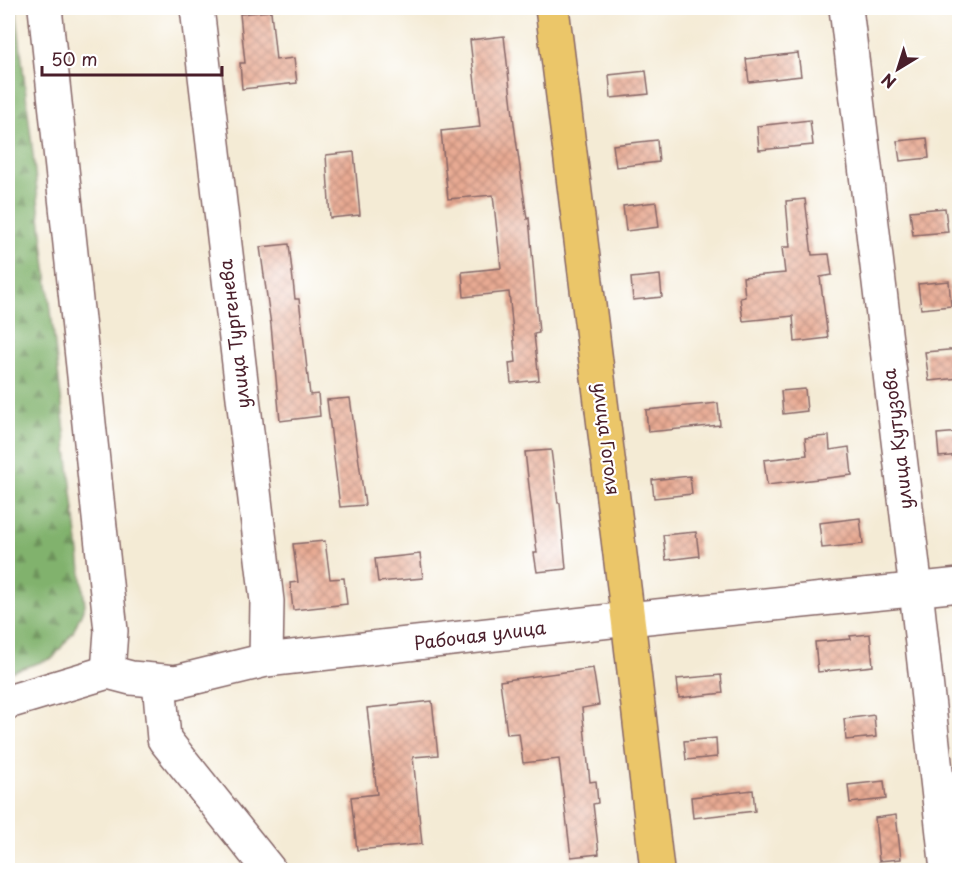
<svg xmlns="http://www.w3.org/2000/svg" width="967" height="878" viewBox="0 0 967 878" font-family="'Playpen Sans',sans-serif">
  <defs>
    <pattern id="forest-firs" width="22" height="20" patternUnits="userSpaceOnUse" patternTransform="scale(1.5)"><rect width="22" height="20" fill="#81b26d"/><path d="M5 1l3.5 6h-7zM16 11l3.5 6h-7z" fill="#6c905a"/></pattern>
    <pattern id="building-cross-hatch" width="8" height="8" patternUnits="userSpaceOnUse" patternTransform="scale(1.5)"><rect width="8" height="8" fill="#e8aa93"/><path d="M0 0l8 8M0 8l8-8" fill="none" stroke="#be8a78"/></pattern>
  </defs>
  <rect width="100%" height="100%" fill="#fff"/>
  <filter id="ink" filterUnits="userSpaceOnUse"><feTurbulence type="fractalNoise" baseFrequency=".0167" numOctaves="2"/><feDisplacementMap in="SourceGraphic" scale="12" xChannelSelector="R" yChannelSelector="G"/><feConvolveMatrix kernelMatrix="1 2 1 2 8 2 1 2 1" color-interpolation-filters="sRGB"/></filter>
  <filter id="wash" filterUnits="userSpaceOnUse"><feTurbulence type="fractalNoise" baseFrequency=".008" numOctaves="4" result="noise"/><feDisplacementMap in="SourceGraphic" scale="24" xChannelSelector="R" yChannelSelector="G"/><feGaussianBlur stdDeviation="1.35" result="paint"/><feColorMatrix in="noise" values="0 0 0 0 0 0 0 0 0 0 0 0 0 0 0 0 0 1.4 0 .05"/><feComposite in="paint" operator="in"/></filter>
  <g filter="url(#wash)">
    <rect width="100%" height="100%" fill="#f4ebd5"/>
    <!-- forest -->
    <polygon fill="url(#forest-firs)" stroke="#66684c" stroke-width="1.5" points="8,8 16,8 85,605 73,632 53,658 8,673"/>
    <g id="blocks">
      <!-- building -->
      <g fill="url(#building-cross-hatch)">
        <polygon points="271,11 276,60 294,58 297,83 242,89 240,63 245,63 240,14"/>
        <polygon points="504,36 514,124 527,219 529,218 539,333 534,334 539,380 511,383 509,363 516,362 509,292 464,297 462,272 501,268 493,195 448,199 441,131 480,127 470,40"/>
        <polygon points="798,53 801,76 749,82 746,59"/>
        <polygon points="646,71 649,94 611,98 609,75"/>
        <polygon points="810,120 813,145 759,150 757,126"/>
        <polygon points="927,138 929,158 900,161 897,141"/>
        <polygon points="657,140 659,162 616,167 613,145"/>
        <polygon points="354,152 360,215 330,218 326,155"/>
        <polygon points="805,199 812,255 829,254 832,275 820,277 828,338 795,342 793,316 743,321 740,298 745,297 743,277 785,273 782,247 790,247 786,201"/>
        <polygon points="656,202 659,227 626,231 623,206"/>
        <polygon points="945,208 948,232 913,235 910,211"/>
        <polygon points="289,244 295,299 299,299 310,395 318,394 320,416 280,421 271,325 260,247"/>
        <polygon points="660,275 662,297 633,300 631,278"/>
        <polygon points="949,281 951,306 921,309 918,284"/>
        <polygon points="960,349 960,378 929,381 925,352"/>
        <polygon points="805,389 807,411 783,414 781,391"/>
        <polygon points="350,398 365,505 340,507 327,400"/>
        <polygon points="718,403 720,425 648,432 646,410"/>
        <polygon points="960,432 960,455 939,457 937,434"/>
        <polygon points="829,436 830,450 849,447 852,475 767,485 764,460 807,455 805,438"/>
        <polygon points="551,450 558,503 560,503 566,569 537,572 534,553 537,553 525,452"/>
        <polygon points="690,476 692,494 654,498 652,480"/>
        <polygon points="860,518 863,544 822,548 819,523"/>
        <polygon points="696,532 699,556 666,560 663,535"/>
        <polygon points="325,541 330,579 344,578 347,604 293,610 290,583 298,582 293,544"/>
        <polygon points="420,554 423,578 378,582 375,559"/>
        <polygon points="870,634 873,666 818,672 815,642 851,639 850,636"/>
        <polygon points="593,668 599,705 582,708 590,782 596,781 598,803 593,804 599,854 571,857 559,759 523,763 519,733 507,734 500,681"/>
        <polygon points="721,675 723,693 679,698 677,679"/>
        <polygon points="432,701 438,755 413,757 422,844 357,850 351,797 377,794 367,708"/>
        <polygon points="874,715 876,737 846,740 844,719"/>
        <polygon points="716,738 717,757 686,760 684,741"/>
        <polygon points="884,781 886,799 850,803 848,785"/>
        <polygon points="753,790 755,811 693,818 691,797"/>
        <polygon points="896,815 901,859 879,861 875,818"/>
      </g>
    </g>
  </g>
  <g filter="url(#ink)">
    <use href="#blocks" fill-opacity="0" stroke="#866666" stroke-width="1.5"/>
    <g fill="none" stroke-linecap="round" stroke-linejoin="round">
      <!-- minor casing -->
      <g stroke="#866666" stroke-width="36">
        <g id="minor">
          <polyline points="45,8 111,631 108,672"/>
          <polyline points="197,8 267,601 266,660"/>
          <polyline points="846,8 916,590 947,870"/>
          <polyline points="159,681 164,739 269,870"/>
          <polyline points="8,702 108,672 131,678 176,682 266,660 628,619 960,585"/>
        </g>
      </g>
      <!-- major casing -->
      <g stroke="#866666" stroke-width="36">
        <polyline id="major" points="552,8 628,619 657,870"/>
      </g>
      <!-- minor -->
      <use href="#minor" stroke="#fff" stroke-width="33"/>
      <!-- major -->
      <use href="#major" stroke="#ebc669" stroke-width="33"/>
    </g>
  </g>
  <g text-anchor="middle" stroke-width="4.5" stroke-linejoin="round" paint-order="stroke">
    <!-- street labels -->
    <g font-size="18" fill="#4a1f2b" stroke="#fff">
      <text transform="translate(235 334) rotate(-97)" y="6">улица Тургенева</text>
      <text transform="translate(606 439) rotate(83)" y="6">улица Гоголя</text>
      <text transform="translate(898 439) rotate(-97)" y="6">улица Кутузова</text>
      <text transform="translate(480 636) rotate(-7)" y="6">Рабочая улица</text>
    </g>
  </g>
  <!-- margin -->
  <rect width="967" height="878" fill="none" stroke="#fff" stroke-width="30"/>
  <!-- north arrow -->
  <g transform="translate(898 69) rotate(218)" stroke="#ffffff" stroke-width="4.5" paint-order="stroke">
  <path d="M0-4.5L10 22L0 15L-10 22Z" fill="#4a1f2b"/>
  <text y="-9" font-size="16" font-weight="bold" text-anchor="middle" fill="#4a1f2b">N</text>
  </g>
  <!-- scale -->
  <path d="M42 66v9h180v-9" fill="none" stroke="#4a1f2b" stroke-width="3"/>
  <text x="51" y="66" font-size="18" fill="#4a1f2b" stroke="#ffffff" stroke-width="4.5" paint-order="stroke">50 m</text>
</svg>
